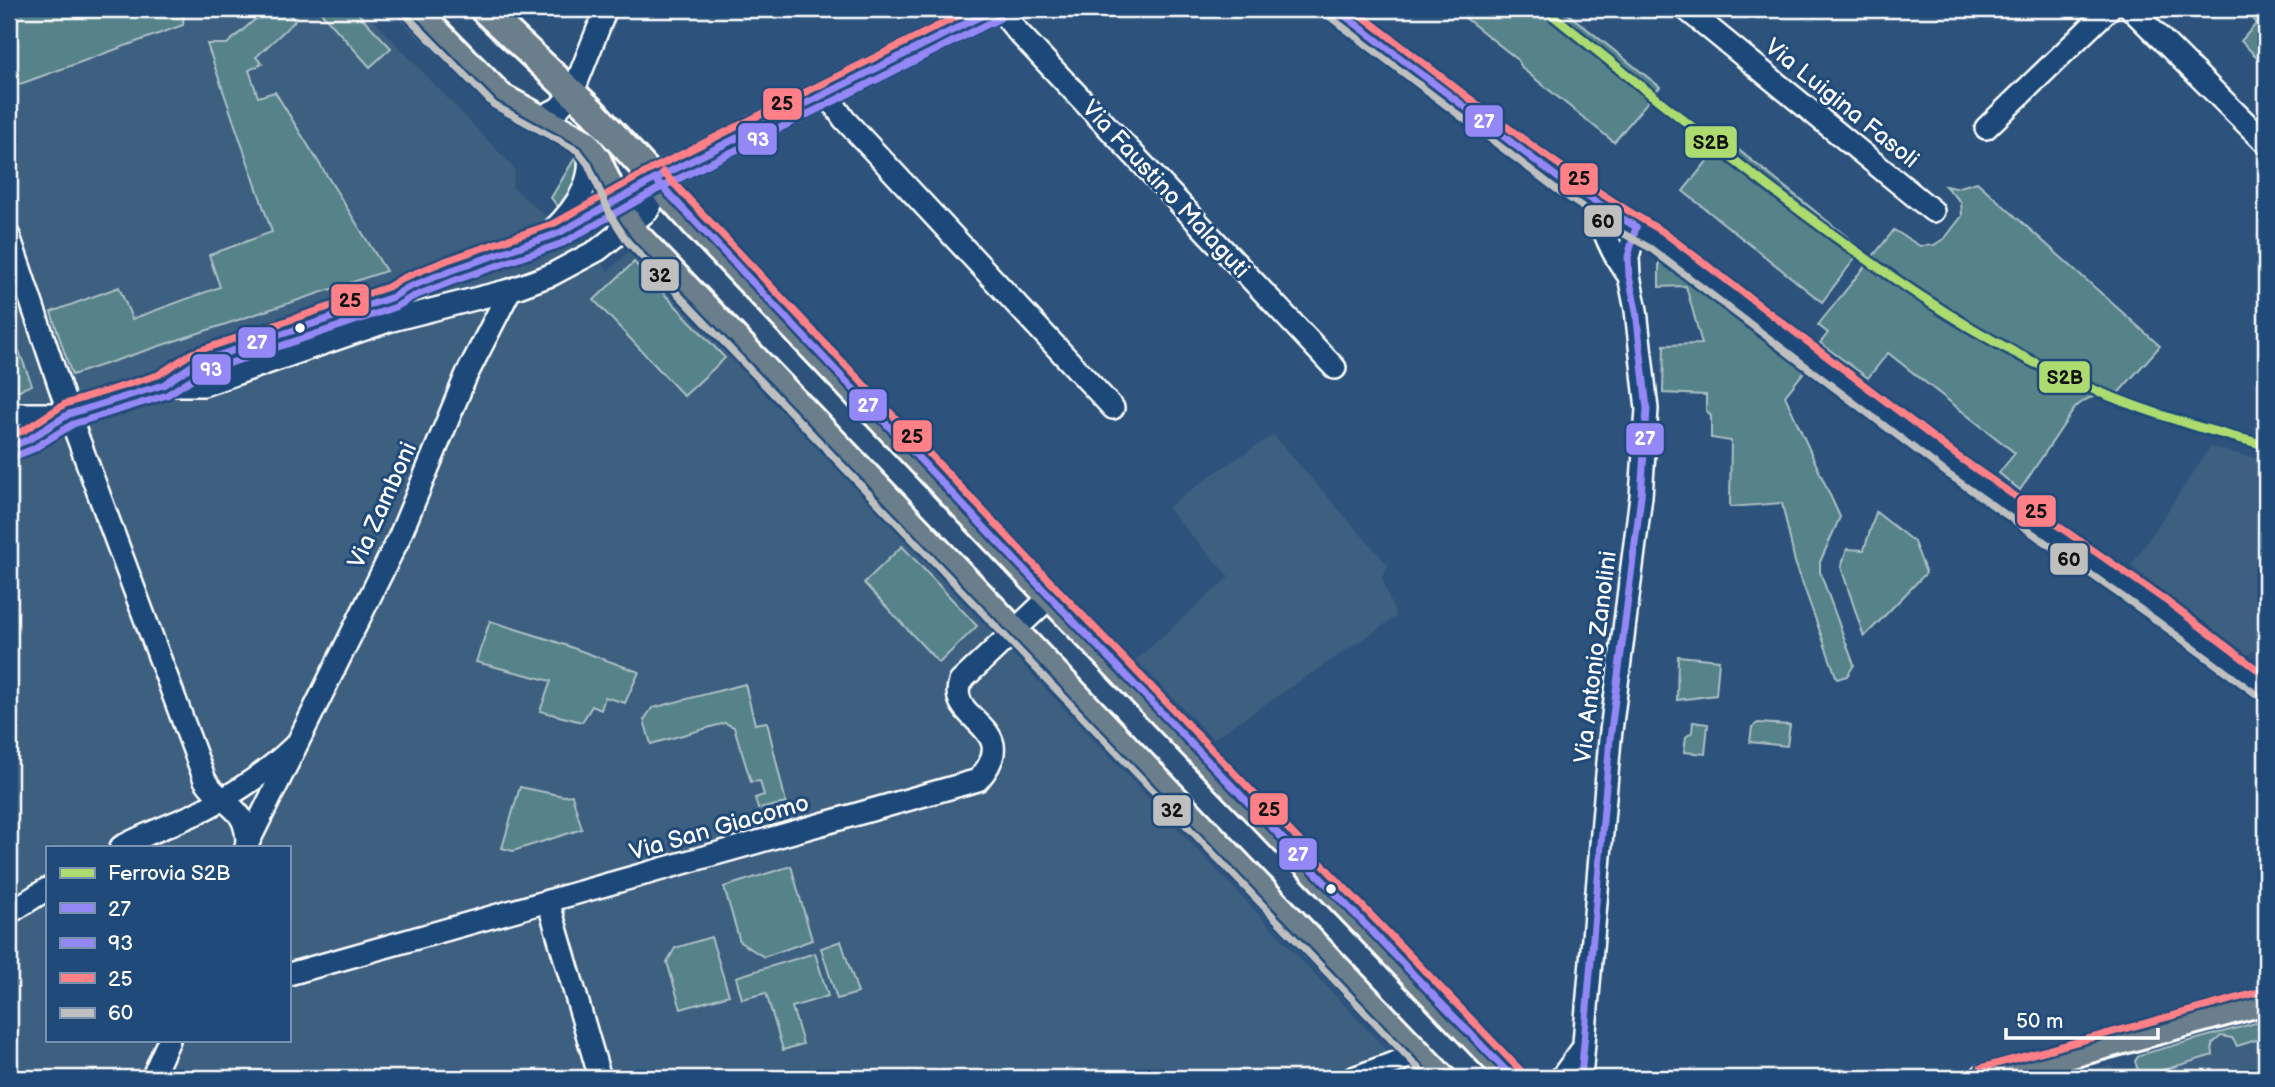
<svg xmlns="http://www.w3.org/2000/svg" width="2275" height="1087" viewBox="0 0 2275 1087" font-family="'Balsamiq Sans',sans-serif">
  <rect width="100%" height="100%" fill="#2d537d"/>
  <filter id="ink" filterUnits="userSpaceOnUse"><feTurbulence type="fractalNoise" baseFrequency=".0143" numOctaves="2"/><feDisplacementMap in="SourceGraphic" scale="14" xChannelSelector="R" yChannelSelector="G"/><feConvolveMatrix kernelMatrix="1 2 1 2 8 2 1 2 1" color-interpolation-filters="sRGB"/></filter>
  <g filter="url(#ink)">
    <!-- built -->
    <g fill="#3e5e80" fill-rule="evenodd">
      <path d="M9,9H363L515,169L512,187L609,270L631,250L1398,1062L1353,1078H9ZM47,847H289V1040H47Z"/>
      <polygon points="1273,435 1388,565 1382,578 1396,617 1213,739 1136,660 1229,577 1167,508 1210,476"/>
      <polygon points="2210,447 2266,461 2266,645 2246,655 2131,566"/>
      <polygon points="2266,1020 2266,1078 2061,1078 2108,1066 2112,1066 2114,1072 2136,1067 2135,1061 2139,1055"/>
    </g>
    <!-- green -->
    <g fill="#57828a" stroke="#abc0c4" stroke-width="2">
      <polygon points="9,9 184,9 183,25 9,88"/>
      <polygon points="267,9 285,9 295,21 256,57 262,64 249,70 258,97 275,92 386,271 72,375 51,312 119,287 132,319 220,287 209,255 272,232 207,44 227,44"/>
      <polygon points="318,9 354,9 391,48 370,67"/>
      <polygon points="1454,9 1562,9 1660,87 1614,142 1523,69 1517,59"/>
      <polygon points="2244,9 2266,9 2266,67 2241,41 2257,23"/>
      <polygon points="1725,139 1862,249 1822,302 1683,191"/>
      <path d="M579,151C579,174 573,190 560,209L551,198Z"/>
      <path d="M1977,182L2160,346L2112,400C2095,394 2088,396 2075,408L2020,490L1999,473L2015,453L1888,353L1868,378L1820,343L1828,333L1818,325L1894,230L1920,246L1934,245L1945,238L1962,216L1961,202L1945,186L1956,188Z"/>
      <polygon points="1659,257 1714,295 1807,368 1785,396 1840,517 1820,562 1820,572 1854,665 1847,676 1837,679 1795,562 1782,503 1730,507 1731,441 1711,438 1711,416 1706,410 1706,395 1663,393 1664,345 1702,344 1686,286 1659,287"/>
      <polygon points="634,262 725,358 684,396 594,300"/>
      <polygon points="14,338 32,385 9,394 9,340"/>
      <polygon points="1876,512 1914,542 1926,573 1864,637 1841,567 1847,549 1864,550"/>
      <polygon points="902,546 977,626 939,663 864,583"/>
      <polygon points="490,621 551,640 639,672 625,703 605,697 601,710 592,706 582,722 540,711 551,681 476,662"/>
      <polygon points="1678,656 1719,660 1716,695 1677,700"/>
      <polygon points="745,684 755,724 767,722 786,803 758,809 755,798 764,795 760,781 751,782 734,727 725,723 651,744 644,720 652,708"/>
      <polygon points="1693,722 1708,724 1705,754 1684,752 1686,737 1692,732"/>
      <polygon points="1758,723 1790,725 1787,746 1750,742 1752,727"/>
      <polygon points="520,787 563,796 572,795 582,829 513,851 502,848"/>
      <polygon points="791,866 812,940 764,957 740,942 724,887"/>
      <polygon points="711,937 729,995 681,1009 667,962 675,948"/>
      <polygon points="841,941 858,993 837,999 821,948"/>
      <polygon points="815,953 828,996 792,1007 803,1044 783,1050 766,993 742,999 736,977"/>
      <polygon points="2266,1020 2266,1037 2237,1046 2232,1038 2221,1036 2212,1044 2213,1055 2140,1077 2135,1061 2139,1055"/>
    </g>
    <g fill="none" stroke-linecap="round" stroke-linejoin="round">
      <!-- minor casing -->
      <g stroke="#fff" stroke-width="26">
        <g id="minor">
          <polyline points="999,9 1018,32 1335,368"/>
          <polyline points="1336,9 1561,180 1619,219 1656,239 1954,466 2159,609 2266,689"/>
          <polyline points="1686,9 1933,211"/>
          <polyline points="2131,9 2266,143"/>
          <polyline points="826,93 844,119 1113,408"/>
          <polyline points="540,118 559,108 573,92 606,9"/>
          <polyline points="1986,128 2109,9"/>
          <path d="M1595,203C1603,231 1611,253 1629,276"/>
          <path d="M553,230C576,208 598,176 586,145"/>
          <path d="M9,236L69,414L205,780C224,809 248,804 247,847"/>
          <polyline points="9,417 19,414 69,414"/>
          <path d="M9,447L28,440L69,414L163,385L196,363L393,297C444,265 506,258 560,233C593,217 624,197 655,179V196L648,210L598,250L551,275L510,290L388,321L203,385H163"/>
          <path d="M121,847C145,834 171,825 195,814C231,796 264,775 293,747"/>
          <polyline points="246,847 399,538 466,376 510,290"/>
          <polyline points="548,901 600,1078"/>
          <polyline points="9,913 47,889"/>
          <path d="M289,974L978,780C1026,726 945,722 960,682L1050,597"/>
          <polyline points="152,1078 169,1040"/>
          <polyline points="1353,1078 1402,1060 1417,1052"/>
          <polyline points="1561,1078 1583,1048"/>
          <polyline points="1581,1078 1610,739 1641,496 1647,409 1636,310 1629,276 1628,257 1636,227"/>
        </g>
      </g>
      <!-- major casing -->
      <g stroke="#fff" stroke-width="32">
        <g id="major">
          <polyline points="414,9 501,97 585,143 597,159 620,211 636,235 1442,1078"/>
          <polyline points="483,9 593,112 698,227 1032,578 1513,1078"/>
          <polyline points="655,179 995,9"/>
          <polyline points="1984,1078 2266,1001"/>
        </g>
      </g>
      <!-- minor -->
      <use href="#minor" stroke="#1f4a7a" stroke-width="21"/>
      <!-- major -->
      <use href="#major" stroke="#6b7e8b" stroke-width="26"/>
      <!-- bus-1 casing -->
      <g stroke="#1f4a7a" stroke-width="12">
        <g id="bus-1">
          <polyline points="1336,9 1561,180 1636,227"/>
          <polyline points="655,179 1032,578 1513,1078"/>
          <polyline points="9,447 28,440 69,414 163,385 196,363 393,297 407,288 452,270 559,233 655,179 995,9"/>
          <polyline points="1581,1078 1610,739 1641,496 1647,409 1636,310 1629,276 1628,257 1636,227"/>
        </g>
      </g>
      <!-- bus-2 casing -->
      <g stroke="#1f4a7a" stroke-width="12">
        <polyline id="bus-2" points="13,457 33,449 73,424 167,395 201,373 396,307 412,297 456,280 563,243 660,188 1000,18"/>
      </g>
      <!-- bus-3 casing -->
      <g stroke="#1f4a7a" stroke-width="12">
        <g id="bus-3">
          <path d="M1353,9C1454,85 1552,168 1662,231L1960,458L2165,600L2266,676"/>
          <polyline points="663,172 1040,571 1521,1071"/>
          <polyline points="9,436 23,431 65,404 158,375 192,353 388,287 403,278 448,260 555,223 650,170 972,9"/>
          <polyline points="1981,1068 2263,991"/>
        </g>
      </g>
      <!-- bus-4 casing -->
      <g stroke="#1f4a7a" stroke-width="12">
        <polyline id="bus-4" points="1330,17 1555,188 1613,228 1650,248 1948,474 2153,618 2260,697"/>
      </g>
      <!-- bus-5 casing -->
      <g stroke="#1f4a7a" stroke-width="12">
        <polyline id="bus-5" points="407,16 494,105 578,151 588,164 611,216 628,242 1428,1078"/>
      </g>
      <!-- bus-1 -->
      <use href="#bus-1" stroke="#9488f6" stroke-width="7"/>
      <!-- bus-2 -->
      <use href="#bus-2" stroke="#9488f6" stroke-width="7"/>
      <!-- bus-3 -->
      <use href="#bus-3" stroke="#ff8087" stroke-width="7"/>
      <!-- bus-4 -->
      <use href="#bus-4" stroke="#bfbfbf" stroke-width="7"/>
      <!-- bus-5 -->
      <use href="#bus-5" stroke="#bfbfbf" stroke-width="7"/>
      <!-- rail-1 casing -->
      <g stroke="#1f4a7a" stroke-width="14">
        <path id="rail-1" d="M1545,9C1641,86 1737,165 1836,237C1894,279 1951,319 2014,352C2094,395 2178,424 2266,445"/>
      </g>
      <!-- rail-1 -->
      <use href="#rail-1" stroke="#acdc70" stroke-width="9"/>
    </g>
  </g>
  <!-- markers -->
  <g fill="#fff" stroke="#1f4a7a" stroke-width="2.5">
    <circle cx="300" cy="328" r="6"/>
    <circle cx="1331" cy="889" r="6"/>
  </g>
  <g text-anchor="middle" stroke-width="6" stroke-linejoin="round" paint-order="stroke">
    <!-- street labels -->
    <g font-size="24" fill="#fff" stroke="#1f4a7a">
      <text transform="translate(1842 103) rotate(39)" y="8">Via Luigina Fasoli</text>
      <text transform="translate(1166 189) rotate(47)" y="8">Via Faustino Malaguti</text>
      <text transform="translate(382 505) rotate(-66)" y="8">Via Zamboni</text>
      <text transform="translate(1595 657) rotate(-83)" y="8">Via Antonio Zanolini</text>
      <text transform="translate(719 827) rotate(-16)" y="8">Via San Giacomo</text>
    </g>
  </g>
  <g stroke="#1f4a7a" stroke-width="2.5">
    <rect x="762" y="87" width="41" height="34" rx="7" fill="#ff8087"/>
    <rect x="1464" y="104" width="40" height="34" rx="7" fill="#9488f6"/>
    <rect x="737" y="122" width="41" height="34" rx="7" fill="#9488f6"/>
    <rect x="1684" y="125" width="54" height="34" rx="7" fill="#acdc70"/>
    <rect x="1559" y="162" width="40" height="34" rx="7" fill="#ff8087"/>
    <rect x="1583" y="204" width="40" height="34" rx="7" fill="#bfbfbf"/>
    <rect x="640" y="258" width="40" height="34" rx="7" fill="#bfbfbf"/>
    <rect x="330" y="283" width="40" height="34" rx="7" fill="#ff8087"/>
    <rect x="237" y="326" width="40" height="33" rx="7" fill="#9488f6"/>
    <rect x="191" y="353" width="41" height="33" rx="7" fill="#9488f6"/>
    <rect x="2038" y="360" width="53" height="34" rx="7" fill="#acdc70"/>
    <rect x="848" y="388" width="40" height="34" rx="7" fill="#9488f6"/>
    <rect x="892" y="419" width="41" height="34" rx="7" fill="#ff8087"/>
    <rect x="1625" y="422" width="40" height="34" rx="7" fill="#9488f6"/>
    <rect x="2016" y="494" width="41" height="34" rx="7" fill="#ff8087"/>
    <rect x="2049" y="542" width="40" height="34" rx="7" fill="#bfbfbf"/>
    <rect x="1249" y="792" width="40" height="34" rx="7" fill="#ff8087"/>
    <rect x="1152" y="794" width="40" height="33" rx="7" fill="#bfbfbf"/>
    <rect x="1278" y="837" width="40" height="34" rx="7" fill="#9488f6"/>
  </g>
  <g font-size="19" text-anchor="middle" font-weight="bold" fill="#fff">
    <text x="1484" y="128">27</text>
    <text x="758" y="146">93</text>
    <text x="257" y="349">27</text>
    <text x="211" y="376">93</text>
    <text x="868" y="412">27</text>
    <text x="1645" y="445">27</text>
    <text x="1298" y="861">27</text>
  </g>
  <g font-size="19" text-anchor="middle" font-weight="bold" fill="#111">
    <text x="782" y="110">25</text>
    <text x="1711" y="149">S2B</text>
    <text x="1579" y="185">25</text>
    <text x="1603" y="228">60</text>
    <text x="660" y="282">32</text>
    <text x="350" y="307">25</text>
    <text x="2065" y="384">S2B</text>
    <text x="912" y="443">25</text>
    <text x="2036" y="518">25</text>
    <text x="2069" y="566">60</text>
    <text x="1269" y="816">25</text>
    <text x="1172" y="817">32</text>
  </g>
  <!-- margin -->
  <rect width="2275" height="1087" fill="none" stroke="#1f4a7a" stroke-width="35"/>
  <rect x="18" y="18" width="2240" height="1052" fill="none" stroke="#fff" stroke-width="2.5" filter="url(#ink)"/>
  <!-- legend -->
  <rect x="46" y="846" width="245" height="196" fill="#1f4a7a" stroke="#7992af" stroke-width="2"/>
  <rect x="60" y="868" width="35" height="10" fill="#acdc70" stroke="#7992af" stroke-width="2"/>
  <text x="108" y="880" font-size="21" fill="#ffffff">Ferrovia S2B</text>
  <rect x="60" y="903" width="35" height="10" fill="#9488f6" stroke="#7992af" stroke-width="2"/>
  <text x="108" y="916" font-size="21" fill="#ffffff">27</text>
  <rect x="60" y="938" width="35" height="10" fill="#9488f6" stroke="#7992af" stroke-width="2"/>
  <text x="108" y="950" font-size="21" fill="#ffffff">93</text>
  <rect x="60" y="973" width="35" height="10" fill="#ff8087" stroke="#7992af" stroke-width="2"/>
  <text x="108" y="986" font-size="21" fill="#ffffff">25</text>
  <rect x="60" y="1008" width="35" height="10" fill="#bfbfbf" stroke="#7992af" stroke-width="2"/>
  <text x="108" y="1020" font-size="21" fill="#ffffff">60</text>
  <!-- scale -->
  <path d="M2006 1028v10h152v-10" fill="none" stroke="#ffffff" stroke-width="3.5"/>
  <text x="2016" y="1028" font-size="21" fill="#ffffff" stroke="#1f4a7a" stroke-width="5" paint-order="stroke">50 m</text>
</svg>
